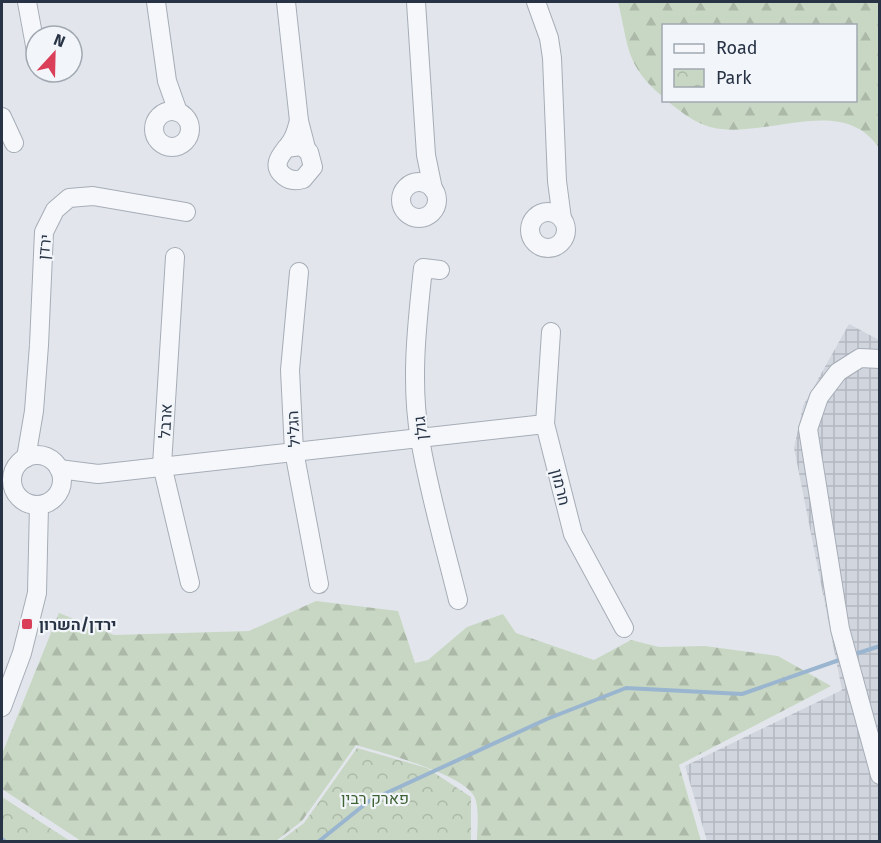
<svg xmlns="http://www.w3.org/2000/svg" width="881" height="843" viewBox="0 0 881 843" font-family="'Fira Sans',Heebo,sans-serif">
  <defs>
    <pattern id="industrial-grid" width="8" height="8" patternUnits="userSpaceOnUse" patternTransform="scale(1.5)"><rect width="8" height="8" fill="#d0d5de"/><path d="M0 4h8M4 0v8" fill="none" stroke="#b3b7c0"/></pattern>
    <pattern id="forest-firs" width="22" height="20" patternUnits="userSpaceOnUse" patternTransform="scale(1.5)"><rect width="22" height="20" fill="#c8d7c3"/><path d="M5 1l3.5 6h-7zM16 11l3.5 6h-7z" fill="#acb9a9"/></pattern>
    <pattern id="park-crowns" width="20" height="18" patternUnits="userSpaceOnUse" patternTransform="scale(1.5)"><rect width="20" height="18" fill="#c8d7c3"/><path d="M2 6a3 3 0 1 1 6 0M12 15a3 3 0 1 1 6 0" fill="none" stroke="#acb9a9"/></pattern>
  </defs>
  <rect width="100%" height="100%" fill="#e2e6ec"/>
  <!-- industrial -->
  <polygon fill="url(#industrial-grid)" points="849,324 879,340 879,841 707,841 685,766 842,690 794,448 803,406"/>
  <!-- forest -->
  <g fill="url(#forest-firs)">
    <path d="M618,2H879V148C842,92 764,141 710,127C693,122 680,111 667,101L856,100V26H664L663,97C625,65 629,47 618,2Z"/>
    <path d="M316,601L398,611L415,663L428,660L467,627L503,614L516,633L594,660L631,640L659,647L705,646L778,656L831,686L679,765L701,841H477C477,828 480,808 474,796C463,774 380,752 356,745L302,821L276,841H81L2,789V754L59,613L114,635L249,631Z"/>
  </g>
  <!-- park -->
  <g fill="url(#park-crowns)">
    <polygon points="357,748 427,768 471,797 471,841 280,841 304,823"/>
    <polygon points="2,797 70,841 2,841"/>
  </g>
  <g fill="none" stroke-linecap="round" stroke-linejoin="round">
    <!-- stream -->
    <g stroke="#9ab5cf" stroke-width="4">
      <polyline points="852,655 880,646"/>
      <polyline points="2,839 6,842"/>
      <polyline points="318,842 369,801 547,719 626,688 742,694 842,659"/>
    </g>
    <!-- minor casing -->
    <g stroke="#a6adb7" stroke-width="20">
      <g id="minor">
        <polyline points="27,2 36,51"/>
        <polyline points="156,2 167,81 178,112"/>
        <polyline points="286,2 299,121 306,148"/>
        <polyline points="416,2 426,155 433,189"/>
        <polyline points="536,2 549,38 552,58 557,181 562,219"/>
        <circle cx="172" cy="129" r="18"/>
        <polyline points="2,117 14,143"/>
        <path d="M286,148L301,146L309,152L313,167L303,179C296,181 290,181 284,176C268,163 286,151 292,140C296,134 297,127 299,121"/>
        <circle cx="419" cy="200" r="18"/>
        <circle cx="548" cy="230" r="18"/>
        <polyline points="175,257 162,465 190,583"/>
        <path d="M440,270L423,268C417,324 410,383 420,439C429,493 445,547 458,600"/>
        <polyline points="299,272 290,370 294,451 319,584"/>
        <polyline points="551,332 545,424 573,534 624,628"/>
        <polyline points="880,359 860,358 838,372 819,397 808,429 840,629 880,775"/>
        <circle cx="37" cy="480" r="25"/>
        <polyline points="26,458 34,411 39,345 44,232 55,210 69,198 93,196 186,212"/>
        <polyline points="59,469 98,474 545,424"/>
        <polyline points="2,707 22,653 37,593 39,505"/>
      </g>
    </g>
    <!-- minor -->
    <use href="#minor" stroke="#f6f7fa" stroke-width="18"/>
  </g>
  <!-- markers -->
  <rect fill="#db3e58" stroke="#f2f5f9" stroke-width="2" x="21" y="618" width="12" height="12" rx="3"/>
  <g text-anchor="middle" stroke-width="4.5" stroke-linejoin="round" paint-order="stroke">
    <!-- street labels -->
    <g font-size="16" fill="#283446" stroke="#f2f5f9">
      <text transform="translate(44 247) rotate(-84)" y="6">ירדן</text>
      <text transform="translate(165 421) rotate(-87)" y="6">ארבל</text>
      <text transform="translate(420 428) rotate(-96)" y="6">גולן</text>
      <text transform="translate(293 429) rotate(-93)" y="6">הגליל</text>
      <text transform="translate(561 487) rotate(76)" y="6">חרמון</text>
    </g>
    <!-- poi labels -->
    <g font-size="16" font-weight="bold" fill="#283446" stroke="#f2f5f9" text-anchor="start">
      <text x="39" y="630">ירדן/השרון</text>
    </g>
    <!-- park labels -->
    <g font-size="16" fill="#3e6334" stroke="#f2f5f9">
      <text x="375" y="804">פארק רבין</text>
    </g>
  </g>
  <!-- border -->
  <rect width="881" height="843" fill="none" stroke="#283446" stroke-width="6"/>
  <!-- legend -->
  <rect x="662" y="24" width="195" height="78" fill="#f2f5f9" stroke="#a1a8b1" stroke-width="1.5"/>
  <rect x="674" y="44" width="30" height="9" fill="#f6f7fa" stroke="#a1a8b1" stroke-width="1.5"/>
  <text x="716" y="54" font-size="18" fill="#283446">Road</text>
  <rect x="674" y="69" width="30" height="18" fill="url(#park-crowns)" stroke="#a1a8b1" stroke-width="1.5"/>
  <text x="716" y="84" font-size="18" fill="#283446">Park</text>
  <!-- north arrow -->
  <g transform="translate(54 54) rotate(22)"><circle r="28" fill="#f2f5f9" stroke="#a1a8b1" stroke-width="1.5"/>
  <path d="M0-4.5L10 22L0 15L-10 22Z" fill="#db3e58"/>
  <text y="-9" font-size="16" font-weight="bold" text-anchor="middle" fill="#283446">N</text>
  </g>
</svg>
